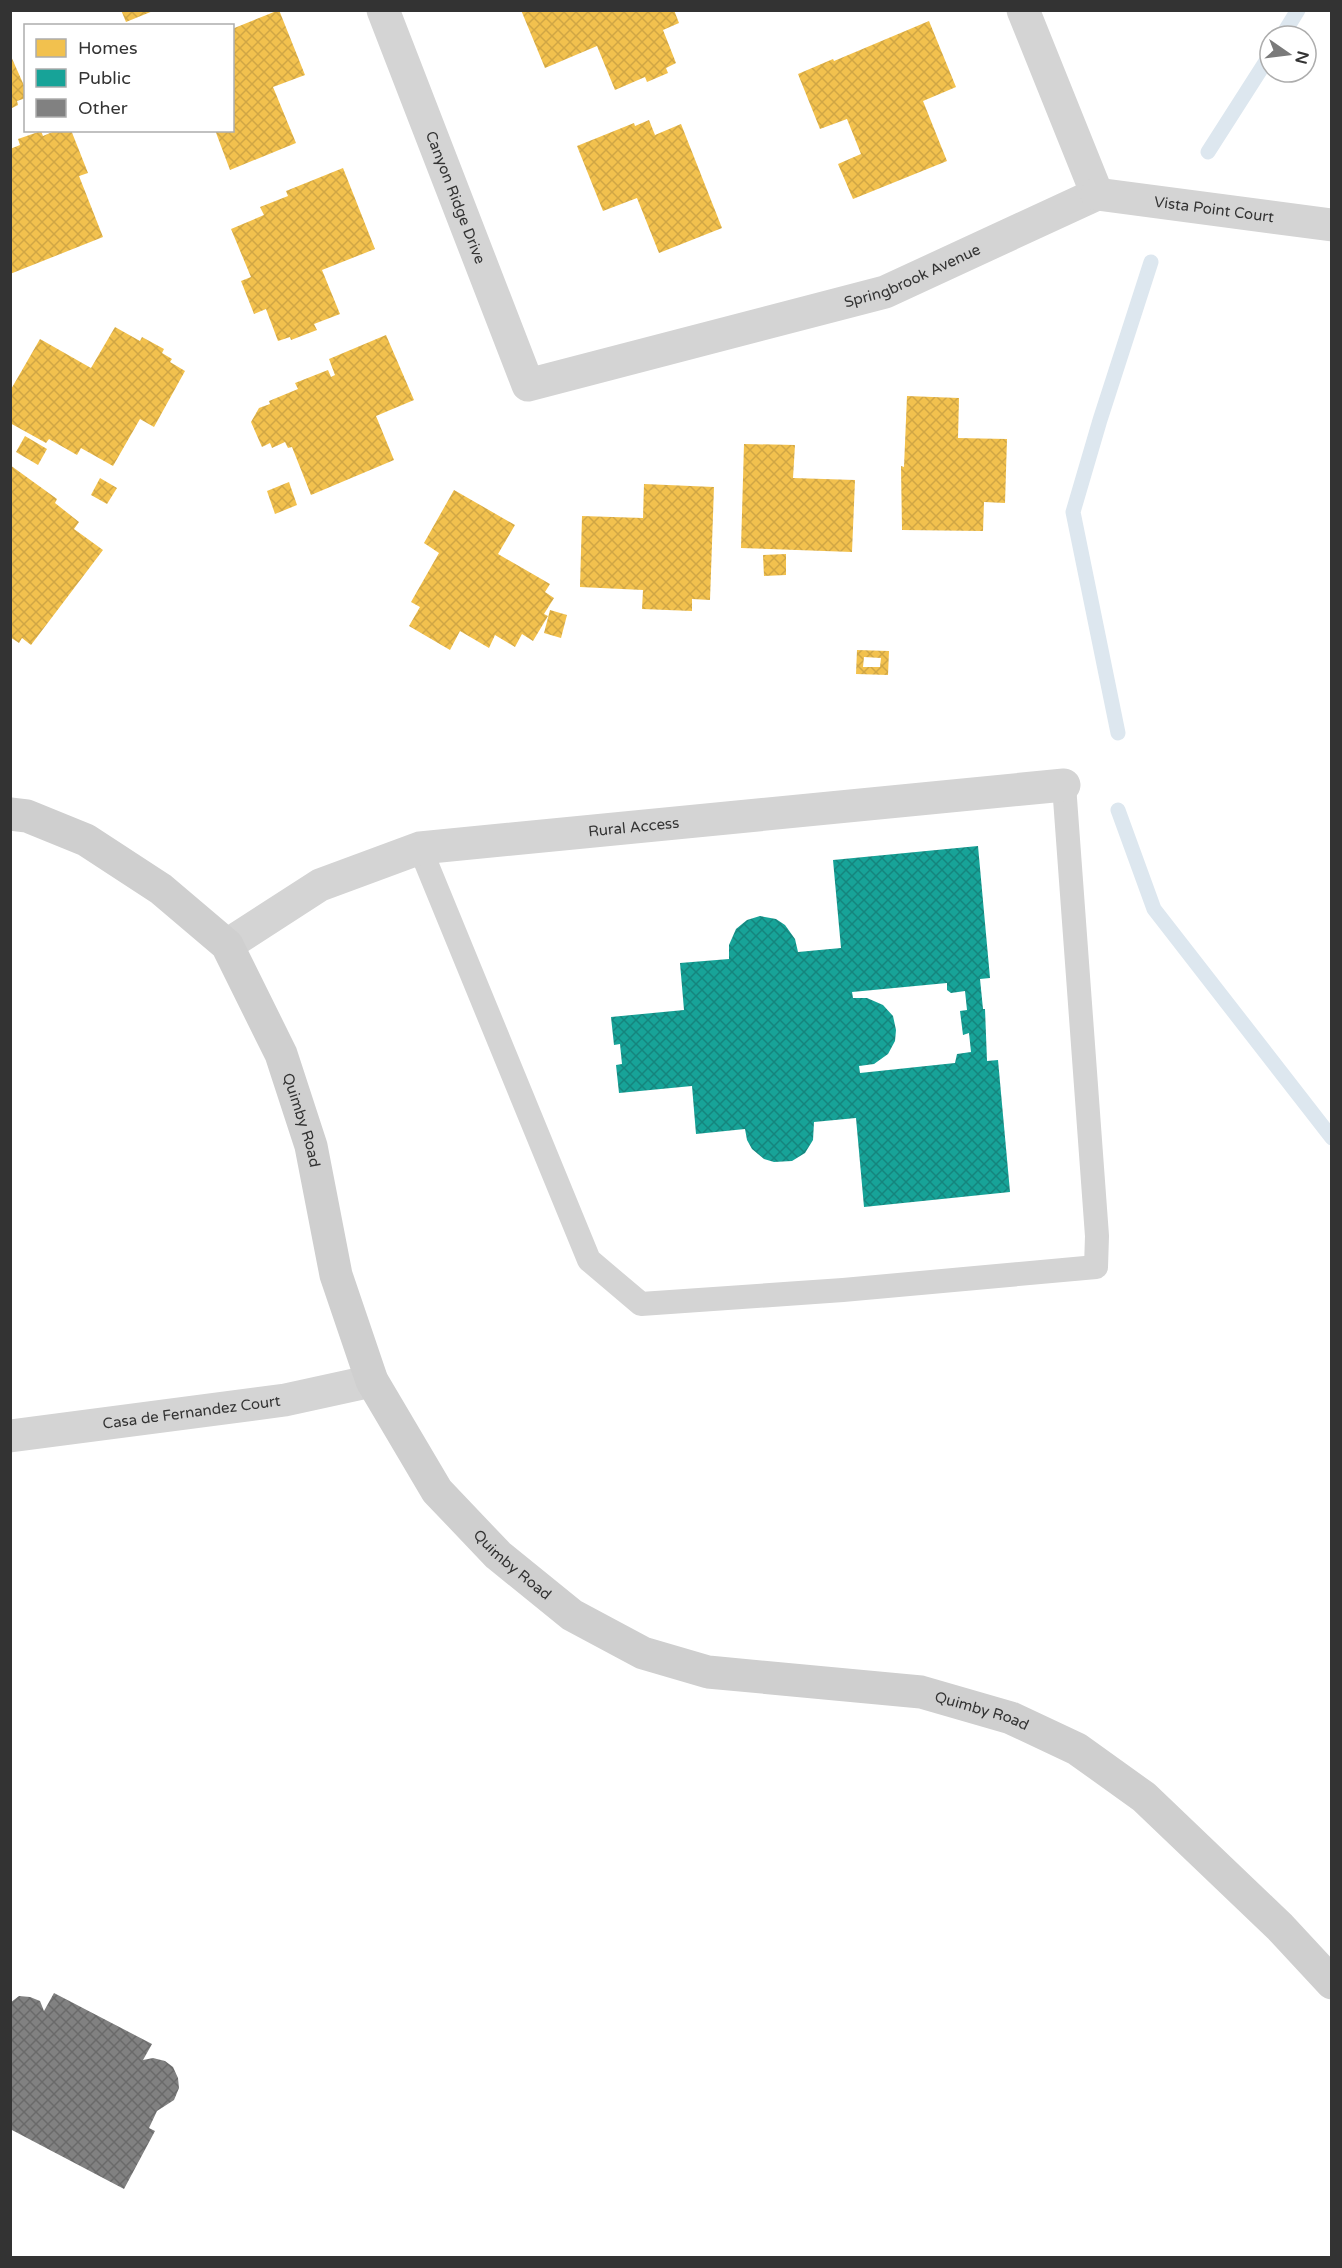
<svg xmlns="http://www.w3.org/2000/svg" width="1342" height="2268" viewBox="0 0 1342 2268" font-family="'Varela Round',sans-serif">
  <defs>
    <pattern id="homes-cross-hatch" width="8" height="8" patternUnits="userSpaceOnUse" patternTransform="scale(1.5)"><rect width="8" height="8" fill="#f2c14e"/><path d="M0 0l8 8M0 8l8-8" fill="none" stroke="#d0a645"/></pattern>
    <pattern id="public-cross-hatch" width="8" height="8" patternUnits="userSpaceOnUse" patternTransform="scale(1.5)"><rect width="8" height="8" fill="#17a398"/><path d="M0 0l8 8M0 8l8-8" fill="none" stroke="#15857d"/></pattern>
    <pattern id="building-cross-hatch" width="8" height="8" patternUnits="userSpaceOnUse" patternTransform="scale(1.5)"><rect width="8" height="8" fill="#818181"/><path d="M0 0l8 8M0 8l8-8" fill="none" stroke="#6a6a6a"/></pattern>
  </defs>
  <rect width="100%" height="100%" fill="#fff"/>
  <!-- homes -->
  <g fill="url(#homes-cross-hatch)" fill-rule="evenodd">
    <polygon points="121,10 153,10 153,11 126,22"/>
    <polygon points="279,10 305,75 273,87 296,143 230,170 215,130 232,130 232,29"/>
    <polygon points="521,10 674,10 679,23 663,30 676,63 666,68 668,73 647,82 645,77 615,90 597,46 545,68"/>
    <polygon points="929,21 956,87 923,101 947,161 853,199 838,164 861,154 847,119 820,129 798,74 833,59 834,61"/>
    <polygon points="10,54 26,90 26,98 17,101 18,105 10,109"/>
    <polygon points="649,120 655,135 681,124 722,228 659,253 637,198 603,211 577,146 634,123 635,126"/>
    <polygon points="57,130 71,130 88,173 79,176 103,237 10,274 10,149 20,145 18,139 41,131 43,136"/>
    <polygon points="343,168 375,249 322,270 340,314 314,324 317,330 291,340 290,337 278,341 266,309 254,314 241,281 251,277 231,229 264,215 260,207 288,196 286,191"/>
    <polygon points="115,327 140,341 142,337 164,349 162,353 172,359 170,362 185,371 154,427 140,419 113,466 81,448 77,455 49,439 46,443 10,423 10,391 40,339 91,368"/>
    <polygon points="386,335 414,400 376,416 394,460 311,495 292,447 288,448 285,442 272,448 270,443 262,447 251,422 259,408 270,404 269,401 298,389 295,383 328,370 331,377 335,375 329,359"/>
    <polygon points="907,396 959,398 958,438 1007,439 1005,503 984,502 983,531 902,530 901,466 904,467"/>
    <polygon points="25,436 47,449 38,465 16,452"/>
    <polygon points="744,444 795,445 793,478 855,480 852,552 741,548"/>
    <polygon points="10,465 57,499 55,503 79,522 74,529 103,550 31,645 22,638 19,643 10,637"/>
    <polygon points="100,478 117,488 107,504 91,495"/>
    <polygon points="289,482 297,505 275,514 267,491"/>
    <polygon points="644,484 714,487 710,600 692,599 692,611 642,609 643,590 580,587 582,516 643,518"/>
    <polygon points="454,490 515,525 498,554 550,584 545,592 554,598 544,614 548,616 533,641 522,634 515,647 495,635 489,648 460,631 450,650 409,626 420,607 411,602 439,553 424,543"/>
    <polygon points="786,554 786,575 764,576 763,555"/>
    <polygon points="550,610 567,615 561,638 544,633"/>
    <path d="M857,650L889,651L888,675L856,674ZM864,657L881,658L880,667H863Z"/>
  </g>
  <!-- public -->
  <path fill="url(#public-cross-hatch)" fill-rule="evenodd" d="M978,846L990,978L980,979L983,1009H985L987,1061L998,1060L1010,1192L864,1207L856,1118L814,1122L813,1140L805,1153L792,1161L774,1162L764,1159L752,1149L747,1140L745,1129L696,1134L692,1086L619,1093L616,1065L622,1064L620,1044L614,1045L611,1017L684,1010L680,963L729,959V945L736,929L747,920L760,916L776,919L785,925L795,939L798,952L841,948L833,860ZM947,983V990L951,993L965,991L967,1010L960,1011L963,1035L969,1033L971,1052L957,1054L955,1063L860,1073L859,1066L874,1064L888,1054L895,1041L896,1030L893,1016L883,1005L867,998H853L852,992Z"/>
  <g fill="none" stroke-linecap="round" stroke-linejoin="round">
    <!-- stream -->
    <g stroke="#dde7ef" stroke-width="15">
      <polyline points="1282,36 1298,10"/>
      <polyline points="1208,152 1270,55"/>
      <polyline points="1118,733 1073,512 1100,420 1151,262"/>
      <polyline points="1118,810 1154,909 1332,1138"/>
    </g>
  </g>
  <!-- building -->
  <polygon fill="url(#building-cross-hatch)" points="54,1993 152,2044 143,2060 153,2058 165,2061 173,2067 178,2078 179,2088 174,2100 157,2111 149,2128 155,2131 124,2189 10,2129 10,2003 19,1996 30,1997 40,2001 44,2011"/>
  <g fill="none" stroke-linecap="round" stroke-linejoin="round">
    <!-- lane -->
    <polyline stroke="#d4d4d4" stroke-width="24" points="420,848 589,1260 641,1304 843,1290 1096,1267 1097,1236 1064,785"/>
    <!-- street -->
    <g stroke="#d4d4d4" stroke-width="33">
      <path id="s1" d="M383,10L528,385L885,292L1097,194"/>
      <polyline points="1023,10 1097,194"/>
      <path id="s2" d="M1097,194L1332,225"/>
      <path id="s3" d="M227,945L320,885L420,848L1064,785"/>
      <path id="s4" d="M10,1436L285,1400L372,1381"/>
    </g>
    <!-- secondary -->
    <path stroke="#cfcfcf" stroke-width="33" id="s5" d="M10,814L27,816L86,840L161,889L227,945L281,1054L311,1146L336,1275L372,1381L437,1491L498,1555L572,1615L643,1653L708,1672L921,1692L1011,1718L1077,1749L1144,1797L1280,1927L1332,1983"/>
  </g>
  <g text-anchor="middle" stroke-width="6" stroke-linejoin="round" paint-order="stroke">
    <!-- street labels -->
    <g font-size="15" fill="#333" stroke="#fff">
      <text dy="5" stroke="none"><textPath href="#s1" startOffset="201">Canyon Ridge Drive</textPath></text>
      <text dy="5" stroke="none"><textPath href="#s2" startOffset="118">Vista Point Court</textPath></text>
      <text dy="5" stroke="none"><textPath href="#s1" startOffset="802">Springbrook Avenue</textPath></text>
      <text dy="5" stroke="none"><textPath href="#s3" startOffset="432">Rural Access</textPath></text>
      <text dy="5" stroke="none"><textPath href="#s5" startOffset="448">Quimby Road</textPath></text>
      <text dy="5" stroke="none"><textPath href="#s4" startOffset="183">Casa de Fernandez Court</textPath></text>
      <text dy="5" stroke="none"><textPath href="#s5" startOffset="952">Quimby Road</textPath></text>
      <text dy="5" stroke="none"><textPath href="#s5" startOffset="1456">Quimby Road</textPath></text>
    </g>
  </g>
  <!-- border -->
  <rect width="1342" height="2268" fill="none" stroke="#333333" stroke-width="24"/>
  <!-- legend -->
  <rect x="24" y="24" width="210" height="108" fill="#ffffff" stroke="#adadad" stroke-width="1.5"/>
  <rect x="36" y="39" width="30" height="18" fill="#f2c14e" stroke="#adadad" stroke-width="1.5"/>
  <text x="78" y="54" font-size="18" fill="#333333">Homes</text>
  <rect x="36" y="69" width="30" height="18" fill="#17a398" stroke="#adadad" stroke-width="1.5"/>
  <text x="78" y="84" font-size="18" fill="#333333">Public</text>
  <rect x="36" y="99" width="30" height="18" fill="#818181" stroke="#adadad" stroke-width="1.5"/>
  <text x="78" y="114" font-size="18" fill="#333333">Other</text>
  <!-- north arrow -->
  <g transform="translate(1288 54) rotate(104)"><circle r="28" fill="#ffffff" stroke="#adadad" stroke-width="1.5"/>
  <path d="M0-4.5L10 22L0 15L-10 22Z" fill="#7a7a7a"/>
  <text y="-9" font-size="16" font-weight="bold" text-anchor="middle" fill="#333333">N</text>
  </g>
</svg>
